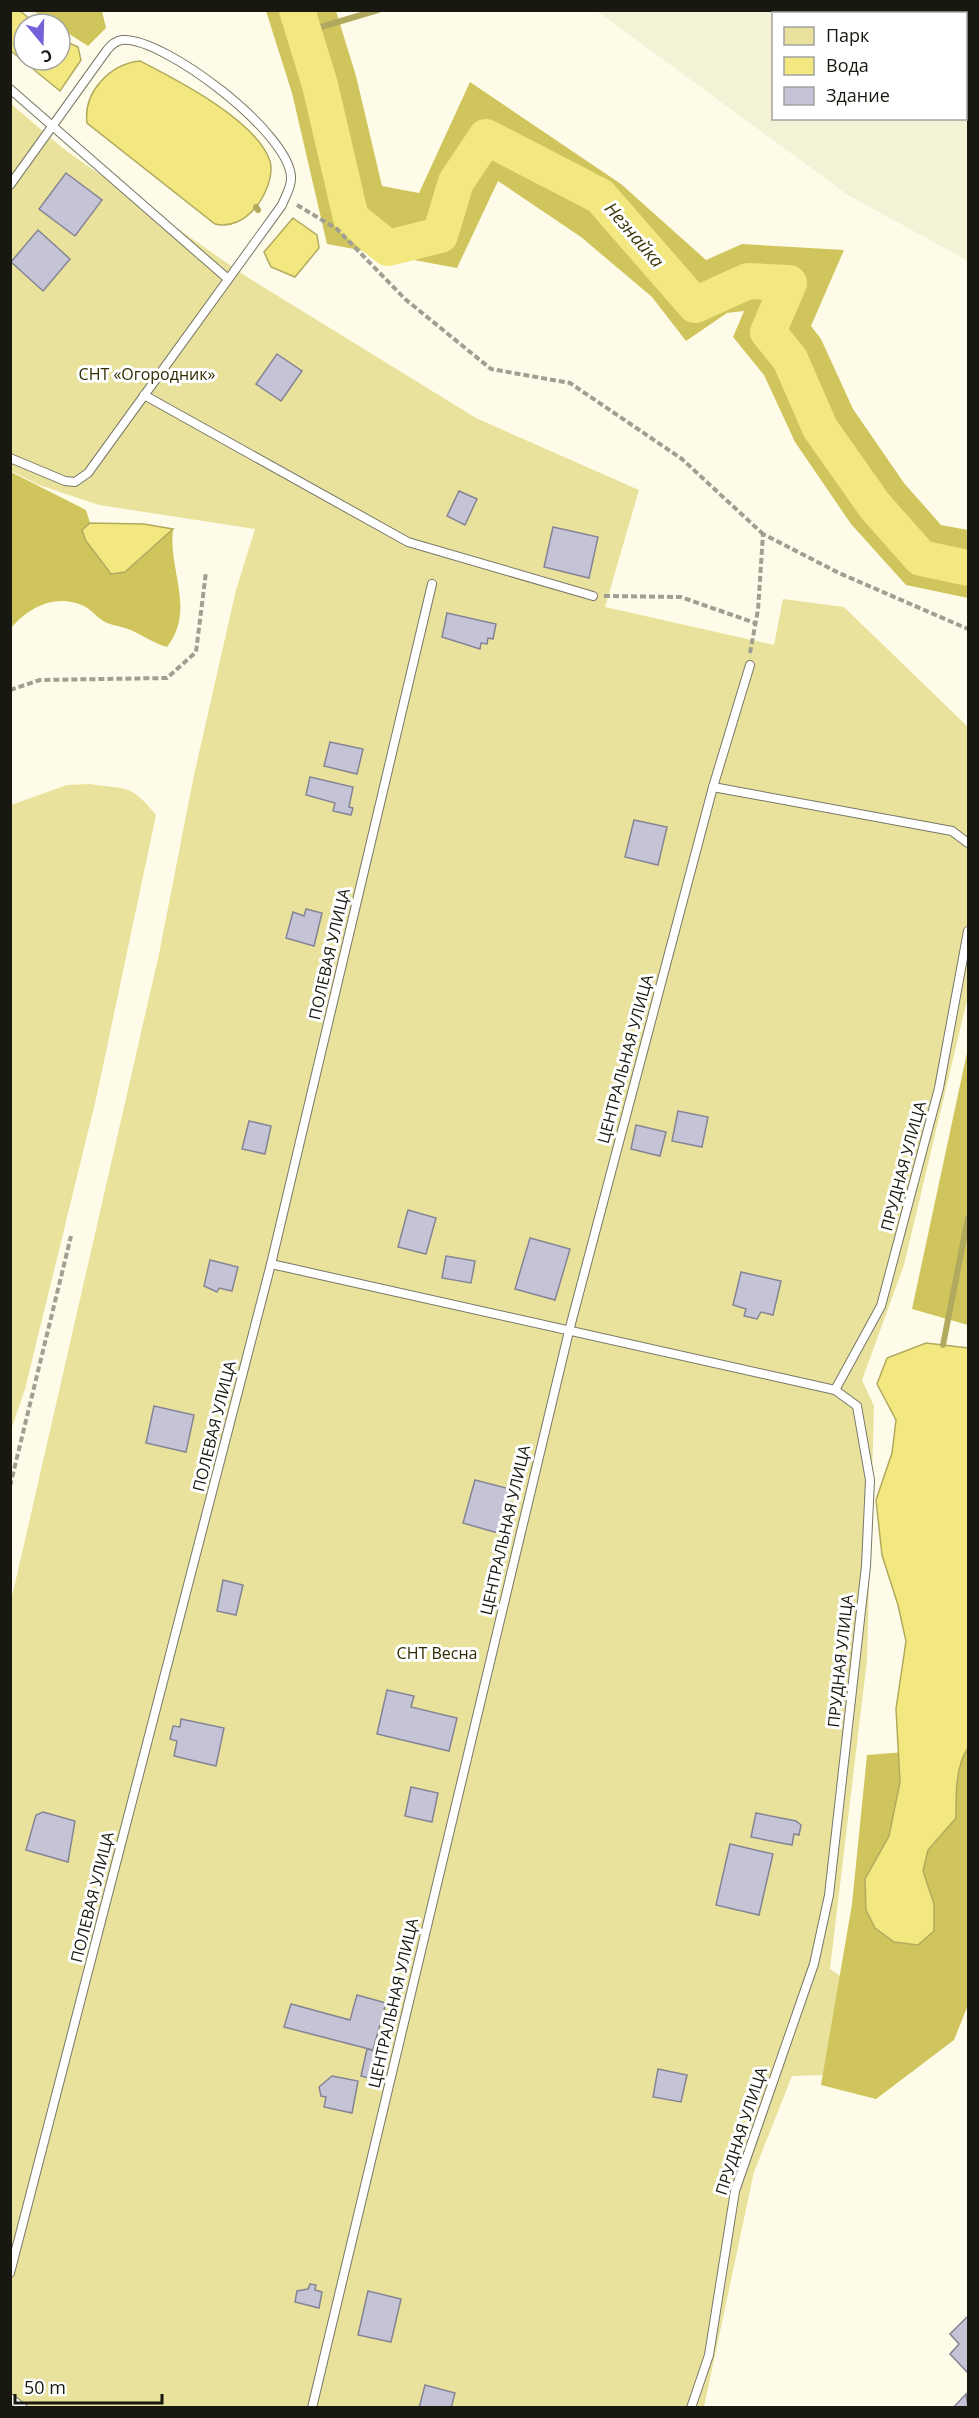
<svg xmlns="http://www.w3.org/2000/svg" width="979" height="2418" viewBox="0 0 979 2418" font-family="'Open Sans',sans-serif">
  <rect width="100%" height="100%" fill="#fefce9"/>
  <!-- built -->
  <path fill="#f3f1d6" fill-rule="evenodd" d="M597,11H968V261L848,195ZM774,14H966V118H774Z"/>
  <!-- green -->
  <g fill="#e9e29c">
    <polygon points="10,103 65,150 247,277 476,418 639,490 605,607 774,645 783,599 844,607 968,727 968,996 904,1265 862,1380 874,1406 867,1660 830,1969 927,2035 913,2072 792,2076 754,2172 704,2407 11,2407 11,1601 159,954 194,775 236,590 255,529 99,505 39,485 11,471"/>
    <path d="M90,784C127,790 130,783 156,815L96,1099L25,1389L11,1430V805L67,785Z"/>
  </g>
  <!-- forest -->
  <g fill="#d0c55c">
    <polygon points="33,11 102,11 106,28 88,46 60,28 60,24 54,24"/>
    <polygon points="266,11 336,11 356,76 382,186 419,193 470,82 621,184 706,260 742,244 844,250 811,326 821,339 853,409 904,483 941,525 968,530 968,598 906,585 851,524 795,442 764,375 733,337 744,311 727,313 686,341 652,297 581,237 498,181 457,268 327,244 292,93"/>
    <path d="M11,472L86,510L90,523L82,531L86,541L111,574L125,572L173,529C168,571 196,609 167,647C154,643 145,637 133,631C125,627 115,626 107,623C98,619 92,610 84,606C56,593 29,607 11,628Z"/>
    <polygon points="968,1048 968,1325 912,1309"/>
    <polygon points="968,1747 968,2005 954,2040 876,2099 821,2085 852,1904 867,1755"/>
  </g>
  <!-- water -->
  <g fill="#f2e87f" stroke="#b1aa5e" stroke-width="1.5">
    <polygon points="10,11 20,11 36,24 24,24 24,60 60,60 60,39 78,47 81,60 60,91 11,51"/>
    <path d="M140,61C177,80 256,120 270,161C274,175 265,197 255,208C245,220 230,228 215,224L87,123C83,92 110,64 140,61Z"/>
    <polygon points="293,218 317,235 319,248 295,277 271,267 264,252"/>
    <polygon points="90,523 144,524 173,529 125,572 111,574 86,541 82,530"/>
    <path d="M926,1343L968,1348V1748C955,1767 956,1796 956,1818L928,1850L923,1871L934,1904V1931L918,1945L894,1942L875,1928L866,1910L865,1879L889,1836L900,1782L896,1709L906,1641L898,1605L882,1555L876,1500L892,1453L896,1420L877,1384L887,1358Z"/>
  </g>
  <g fill="none" stroke-linecap="round" stroke-linejoin="round">
    <!-- stream -->
    <g stroke="#b1aa5e" stroke-width="6">
      <polyline points="304,32 378,10"/>
      <polyline points="256,207 258,210"/>
      <polyline points="943,1345 968,1218"/>
    </g>
    <!-- river -->
    <polyline stroke="#f2e87f" stroke-width="36" points="297,10 320,85 351,218 388,248 440,235 456,182 486,137 600,196 695,305 748,281 789,283 768,332 790,359 820,428 875,506 921,558 968,568"/>
  </g>
  <!-- building -->
  <g fill="#c5c4d6" stroke="#858495" stroke-width="1.5">
    <polygon points="66,173 102,200 75,236 39,209"/>
    <polygon points="38,230 70,259 43,291 11,262"/>
    <polygon points="277,354 302,371 281,401 256,384"/>
    <polygon points="459,491 477,499 465,525 447,516"/>
    <polygon points="553,527 598,537 589,578 544,567"/>
    <polygon points="447,613 496,624 493,639 488,638 487,644 481,643 480,649 442,637"/>
    <polygon points="330,742 363,749 357,774 324,766"/>
    <polygon points="310,777 353,787 349,807 353,808 351,815 333,811 335,803 306,795"/>
    <polygon points="634,820 667,827 658,865 625,857"/>
    <polygon points="306,909 322,913 314,946 286,938 293,912 304,916"/>
    <polygon points="678,1111 708,1117 702,1147 672,1141"/>
    <polygon points="249,1121 271,1126 265,1154 242,1149"/>
    <polygon points="636,1125 666,1132 660,1156 631,1149"/>
    <polygon points="408,1210 436,1218 426,1254 398,1247"/>
    <polygon points="530,1238 570,1249 555,1300 515,1289"/>
    <polygon points="446,1256 475,1261 471,1283 442,1278"/>
    <polygon points="210,1260 238,1267 232,1291 219,1288 217,1292 204,1286"/>
    <polygon points="741,1272 781,1281 773,1315 761,1312 757,1319 744,1316 746,1309 733,1305"/>
    <polygon points="154,1406 194,1415 186,1452 146,1443"/>
    <polygon points="475,1480 510,1489 507,1501 514,1503 508,1525 501,1523 498,1533 463,1523"/>
    <polygon points="223,1580 243,1585 236,1615 217,1611"/>
    <polygon points="387,1690 414,1696 411,1707 457,1718 449,1751 377,1734"/>
    <polygon points="181,1719 224,1728 216,1766 174,1756 177,1741 170,1739 173,1726 180,1727"/>
    <polygon points="411,1787 438,1793 432,1822 405,1816"/>
    <polygon points="43,1812 75,1821 68,1862 26,1850 36,1815"/>
    <polygon points="756,1813 796,1821 801,1825 799,1835 794,1834 792,1845 751,1837"/>
    <polygon points="730,1844 773,1854 759,1915 716,1905"/>
    <polygon points="357,1995 386,2003 373,2050 284,2027 291,2004 350,2020"/>
    <polygon points="367,2049 387,2054 381,2081 361,2076"/>
    <polygon points="658,2069 687,2075 681,2102 653,2097"/>
    <polygon points="332,2076 358,2081 352,2113 324,2107 326,2097 321,2096 319,2087"/>
    <polygon points="310,2284 316,2285 315,2290 322,2292 319,2308 295,2302 297,2291 308,2289"/>
    <polygon points="368,2291 401,2299 391,2342 358,2335"/>
    <polygon points="968,2316 968,2373 950,2354 959,2344 950,2334"/>
    <polygon points="425,2385 455,2393 451,2408 419,2408"/>
    <polygon points="966,2394 968,2408 953,2408"/>
  </g>
  <g fill="none" stroke-linecap="round" stroke-linejoin="round">
    <!-- service casing -->
    <g stroke="#787766" stroke-width="10">
      <g id="service">
        <polyline points="10,89 228,279"/>
        <path d="M10,185L107,50C111,45 115,41 122,40C163,36 293,135 291,179C291,188 285,197 282,205L88,473L75,482L65,481L10,458"/>
        <polyline points="144,395 408,542 593,596"/>
        <polyline points="713,787 952,831 968,843"/>
        <polyline points="271,1264 835,1390 857,1406 870,1480 866,1566 829,1895 814,1964 735,2191 709,2355 691,2408"/>
        <polyline points="835,1390 881,1306 939,1088 968,931"/>
        <polyline points="10,2273 271,1264 432,584"/>
        <polyline points="10,2398 23,2408"/>
        <polyline points="312,2408 569,1331 713,787 750,665"/>
      </g>
    </g>
    <!-- path -->
    <g stroke="#a09f91" stroke-width="4" stroke-dasharray="6 3" stroke-linecap="butt">
      <polyline points="297,205 337,229 405,299 491,369 570,383 682,459 763,534"/>
      <polyline points="604,596 681,597 755,623"/>
      <polyline points="750,653 758,610 763,534 839,573 968,629"/>
      <polyline points="10,690 40,680 167,678 196,652 206,572"/>
      <polyline points="10,1486 71,1236"/>
    </g>
    <!-- service -->
    <use href="#service" stroke="#fff" stroke-width="8"/>
  </g>
  <g text-anchor="middle" stroke-width="6" stroke-linejoin="round" paint-order="stroke">
    <!-- park labels -->
    <g font-size="16" fill="#302b00" stroke="#fff">
      <text x="147" y="380">СНТ «Огородник»</text>
      <text x="437" y="1659">СНТ Весна</text>
    </g>
    <!-- street labels -->
    <g font-size="16" fill="#181811" stroke="#fff">
      <text transform="translate(329 954) rotate(-77)" y="6">ПОЛЕВАЯ УЛИЦА</text>
      <text transform="translate(625 1059) rotate(-75)" y="6">ЦЕНТРАЛЬНАЯ УЛИЦА</text>
      <text transform="translate(903 1166) rotate(-75)" y="6">ПРУДНАЯ УЛИЦА</text>
      <text transform="translate(214 1426) rotate(-76)" y="6">ПОЛЕВАЯ УЛИЦА</text>
      <text transform="translate(505 1530) rotate(-77)" y="6">ЦЕНТРАЛЬНАЯ УЛИЦА</text>
      <text transform="translate(840 1661) rotate(-84)" y="6">ПРУДНАЯ УЛИЦА</text>
      <text transform="translate(92 1897) rotate(-76)" y="6">ПОЛЕВАЯ УЛИЦА</text>
      <text transform="translate(393 2003) rotate(-77)" y="6">ЦЕНТРАЛЬНАЯ УЛИЦА</text>
      <text transform="translate(741 2131) rotate(-72)" y="6">ПРУДНАЯ УЛИЦА</text>
    </g>
    <!-- water labels -->
    <g font-size="18" font-style="italic" fill="#3b3608" stroke="#fff">
      <text transform="translate(634 235) rotate(49)" y="6">Незнайка</text>
    </g>
  </g>
  <!-- border -->
  <rect width="979" height="2418" fill="none" stroke="#181811" stroke-width="24"/>
  <!-- legend -->
  <rect x="772" y="12" width="195" height="108" fill="#ffffff" stroke="#a3a3a0" stroke-width="1.5"/>
  <rect x="784" y="27" width="30" height="18" fill="#e9e29c" stroke="#a3a3a0" stroke-width="1.5"/>
  <text x="826" y="42" font-size="18" fill="#181811">Парк</text>
  <rect x="784" y="57" width="30" height="18" fill="#f2e87f" stroke="#a3a3a0" stroke-width="1.5"/>
  <text x="826" y="72" font-size="18" fill="#181811">Вода</text>
  <rect x="784" y="87" width="30" height="18" fill="#c5c4d6" stroke="#a3a3a0" stroke-width="1.5"/>
  <text x="826" y="102" font-size="18" fill="#181811">Здание</text>
  <!-- north arrow -->
  <g transform="translate(42 42) rotate(161)"><circle r="28" fill="#ffffff" stroke="#a3a3a0" stroke-width="1.5"/>
  <path d="M0-4.5L10 22L0 15L-10 22Z" fill="#7661db"/>
  <text y="-9" font-size="16" font-weight="bold" text-anchor="middle" fill="#181811">С</text>
  </g>
  <!-- scale -->
  <path d="M15 2394v9h147v-9" fill="none" stroke="#181811" stroke-width="3"/>
  <text x="24" y="2394" font-size="18" fill="#181811" stroke="#ffffff" stroke-width="4.5" paint-order="stroke">50 m</text>
</svg>
